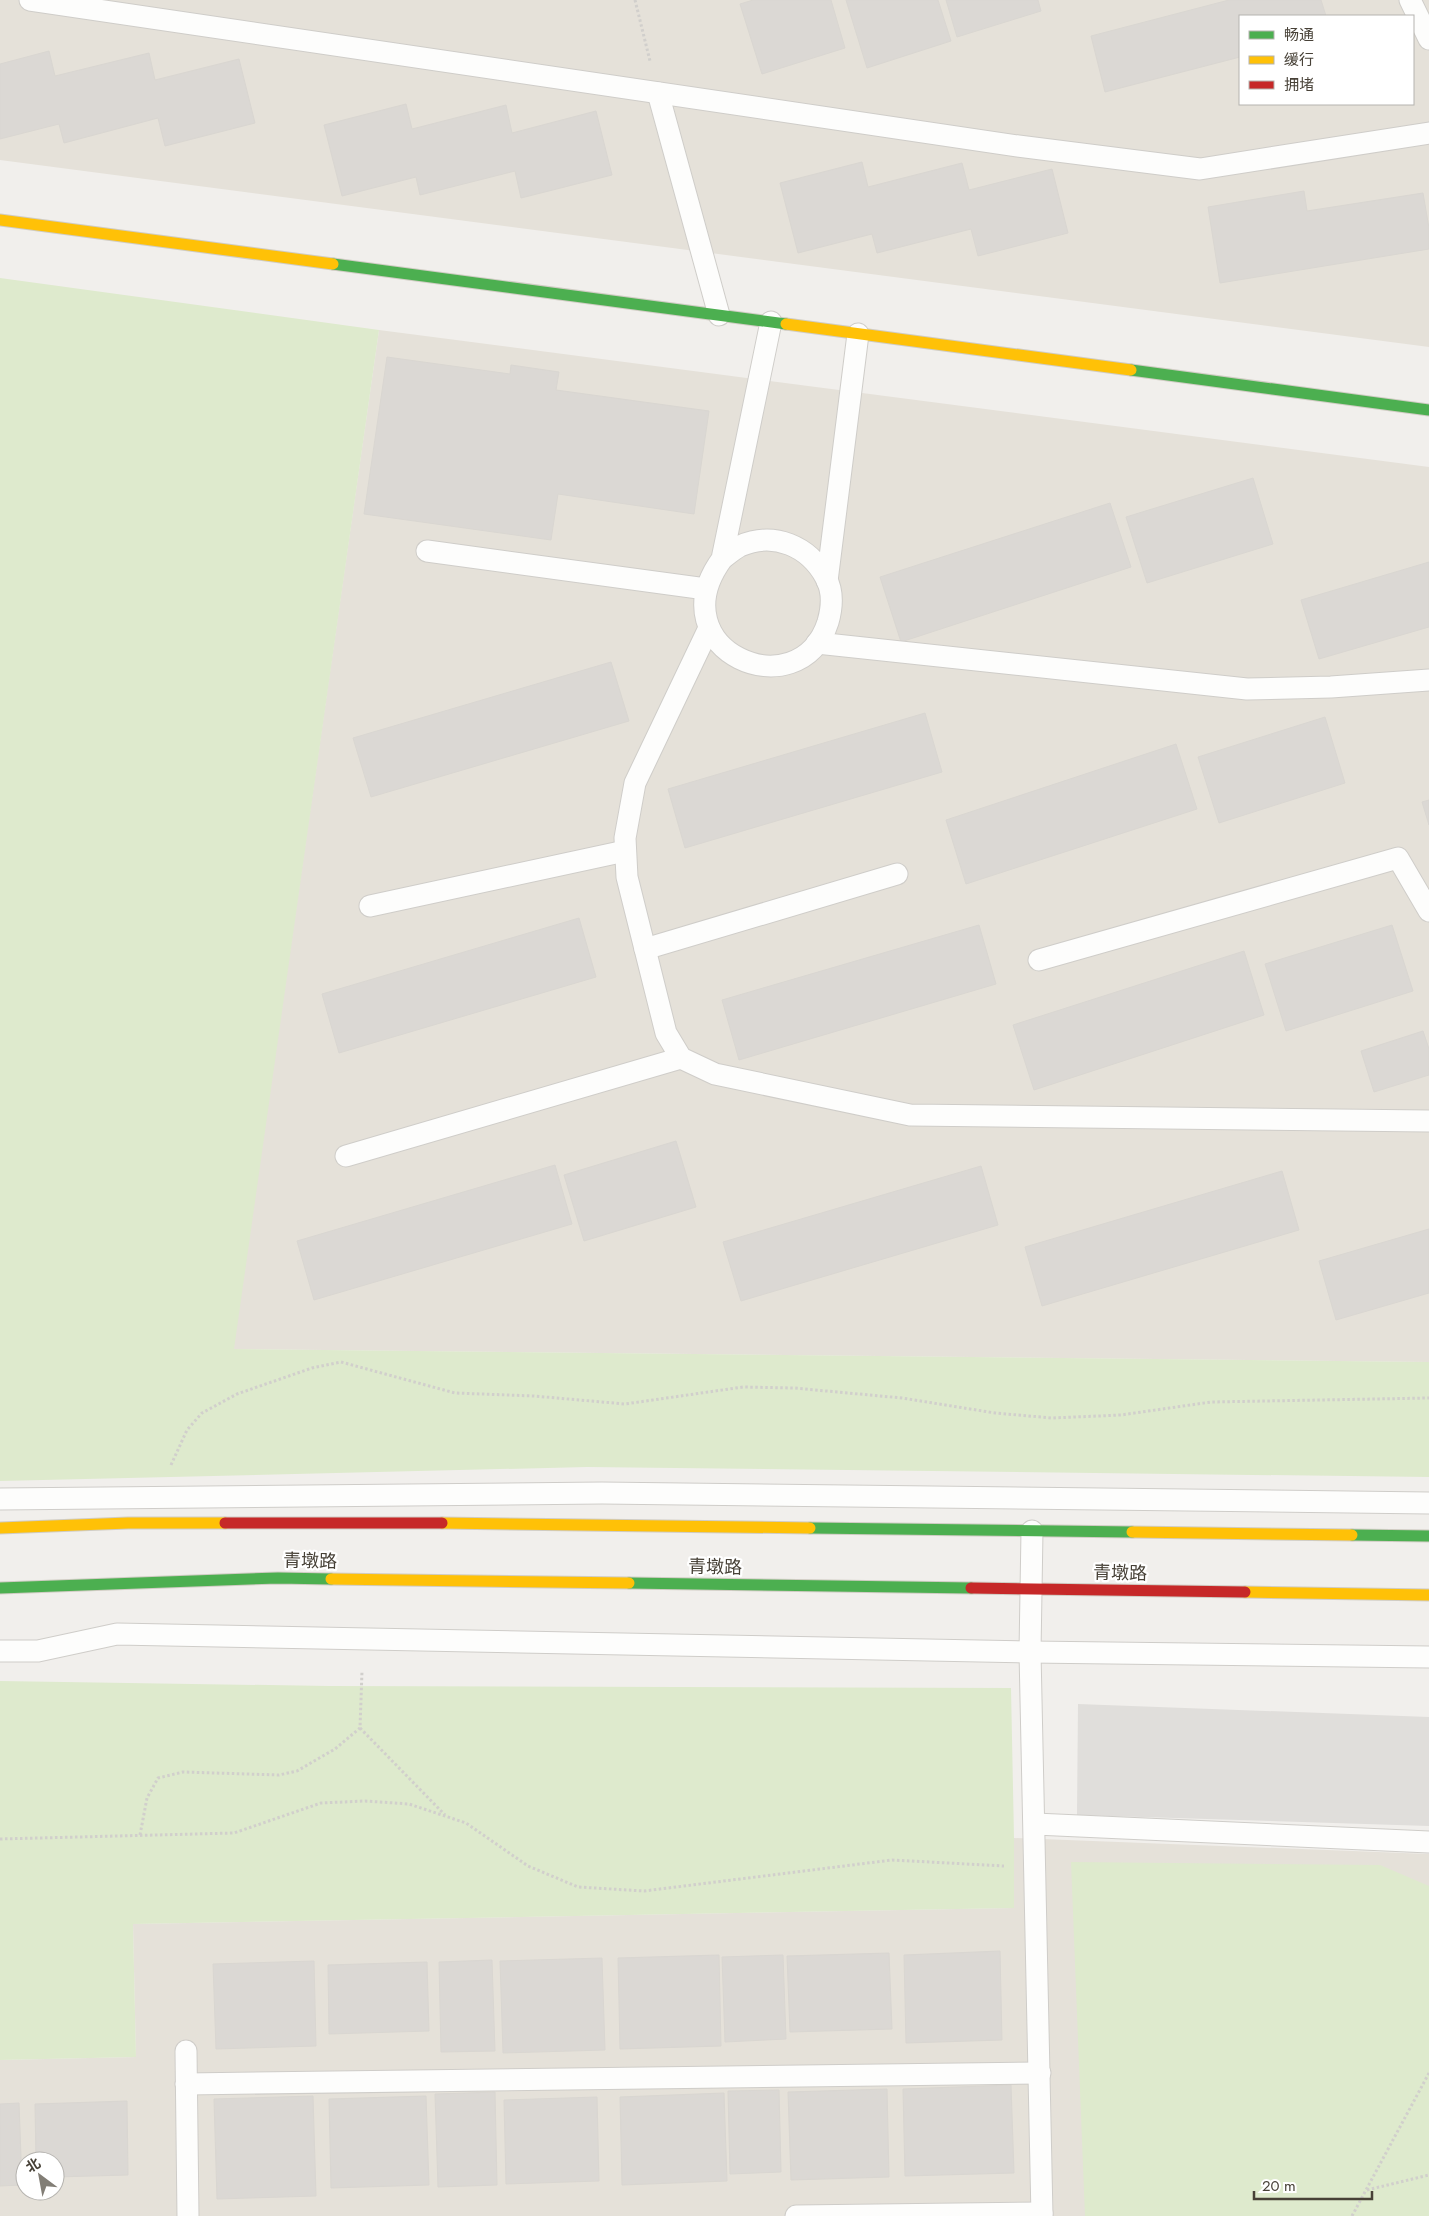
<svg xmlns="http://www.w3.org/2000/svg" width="1429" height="2216" viewBox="0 0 1429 2216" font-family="Jost,'Noto Sans SC',sans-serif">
  <rect width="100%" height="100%" fill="#f1efec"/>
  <!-- residential -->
  <g fill="#e5e1d9" fill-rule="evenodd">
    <path d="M0,0H1429V347L0,160ZM1240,16H1413V104H1240Z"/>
    <polygon points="379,330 1429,467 1429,1362 233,1349"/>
    <path d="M1014,1838L1429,1854V2216H0V2060L136,2057L133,1924L1013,1908ZM25,2161H55V2191H25Z"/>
  </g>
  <!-- green -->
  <g fill="#deeacd">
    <polygon points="0,278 379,330 234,1349 1429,1362 1429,1477 587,1467 0,1481"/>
    <polygon points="0,1681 329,1686 1011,1688 1014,1838 1014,1908 133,1924 136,2057 0,2060"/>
    <polygon points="1071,1862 1380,1865 1429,1886 1429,2216 1085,2216"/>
  </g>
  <!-- parking -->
  <polygon fill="#e0dedb" points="1078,1704 1429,1717 1429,1826 1077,1815"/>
  <!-- building -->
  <g fill="#dbd8d4" stroke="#d9d6d1">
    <polygon points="753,0 831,0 845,48 762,74 740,4"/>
    <polygon points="846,0 938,0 951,41 867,68"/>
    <polygon points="946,0 1038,0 1041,11 957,37"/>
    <polygon points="1229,0 1321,0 1326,16 1240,16 1240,57 1105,92 1091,36"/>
    <polygon points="49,51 55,76 149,53 155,80 239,59 255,123 165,146 158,118 64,143 59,124 0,139 0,64"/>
    <polygon points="406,104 412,129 506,105 512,133 596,111 612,175 521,198 515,171 420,195 416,177 342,196 324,125"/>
    <polygon points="862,162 868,187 962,163 969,190 1052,169 1068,233 978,256 971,229 877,253 872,234 798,253 780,183"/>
    <polygon points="1304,191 1307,211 1423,193 1429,228 1429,249 1220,283 1208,207"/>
    <polygon points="387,357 510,374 511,365 559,372 556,390 709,411 694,514 558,494 551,540 364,514"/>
    <polygon points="1253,478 1273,544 1147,583 1126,517"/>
    <polygon points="1110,503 1131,567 901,642 880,577"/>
    <polygon points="1429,562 1429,627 1319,659 1301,600"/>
    <polygon points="611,662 629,721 371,797 353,738"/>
    <polygon points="925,713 942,772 685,848 668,789"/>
    <polygon points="1325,717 1345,783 1219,823 1198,757"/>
    <polygon points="1176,744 1197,809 966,884 946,820"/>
    <polygon points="1429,800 1429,825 1422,802"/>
    <polygon points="579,918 596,977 339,1053 322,994"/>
    <polygon points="979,925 996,984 739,1060 722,1000"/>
    <polygon points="1392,925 1413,991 1286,1031 1265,964"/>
    <polygon points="1244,951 1264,1015 1034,1090 1013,1025"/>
    <polygon points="1423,1031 1429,1049 1429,1075 1374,1092 1361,1051"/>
    <polygon points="676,1141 696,1207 584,1241 564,1175"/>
    <polygon points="555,1165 572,1224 314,1300 297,1241"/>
    <polygon points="981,1166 998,1225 741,1301 723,1242"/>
    <polygon points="1282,1171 1299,1230 1042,1306 1025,1247"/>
    <polygon points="1429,1229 1429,1293 1336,1320 1319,1261"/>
    <polygon points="1000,1951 1002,2040 906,2043 904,1955"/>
    <polygon points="889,1953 892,2029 790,2032 787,1956"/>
    <polygon points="719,1955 721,2046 620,2049 618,1958"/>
    <polygon points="783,1955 786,2039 725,2042 722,1957"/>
    <polygon points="602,1958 605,2050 503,2053 500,1961"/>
    <polygon points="492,1960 495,2051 441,2052 439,1962"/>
    <polygon points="314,1961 316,2046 216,2049 213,1964"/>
    <polygon points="427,1962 429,2031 329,2034 328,1965"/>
    <polygon points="1011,2085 1014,2173 905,2176 903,2089"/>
    <polygon points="887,2089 889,2177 791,2180 788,2092"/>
    <polygon points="779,2090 781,2172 730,2174 728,2091"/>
    <polygon points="495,2092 497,2185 438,2187 435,2094"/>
    <polygon points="724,2093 727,2181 622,2185 620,2097"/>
    <polygon points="313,2096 316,2196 217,2199 214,2099"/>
    <polygon points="426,2096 429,2185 331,2188 329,2099"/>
    <polygon points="597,2097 599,2181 506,2184 504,2100"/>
    <polygon points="127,2101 128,2175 55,2177 55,2161 36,2161 35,2104"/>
    <polygon points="19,2103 22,2185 0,2186 0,2104"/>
  </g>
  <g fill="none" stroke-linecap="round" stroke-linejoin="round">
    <!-- lane casing -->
    <g stroke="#cfcdc9" stroke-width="23">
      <g id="lane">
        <polyline points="30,0 1018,146 1200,169 1429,133"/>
        <polyline points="1410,0 1429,39"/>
        <polyline points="658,93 719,315"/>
        <polyline points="427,551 706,589"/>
        <path d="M722,559C727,555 734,549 740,546C774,531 809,546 826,578C833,591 832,608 828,622C799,712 656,650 722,559L771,322"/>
        <polyline points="827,581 858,334"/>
        <polyline points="709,628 635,783 625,838 627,877 666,1033 681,1058 715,1074 910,1115 1429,1121"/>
        <polyline points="817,643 1247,689 1331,687 1429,680"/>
        <polyline points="370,906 625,851"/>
        <polyline points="645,949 897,874"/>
        <polyline points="1039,960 1398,858 1429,911"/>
        <polyline points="346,1156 681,1058"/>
        <polyline points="0,1499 602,1493 1429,1503"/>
        <polyline points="1032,1531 1030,1652 1042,2216"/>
        <polyline points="0,1651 38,1651 117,1634 1030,1652 1429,1657"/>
        <polyline points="1035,1824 1429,1842"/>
        <polyline points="186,2051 188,2216"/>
        <polyline points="186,2084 1040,2073"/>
        <polyline points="796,2216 1042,2213"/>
      </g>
    </g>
    <!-- fast casing -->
    <g stroke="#d0ccc3" stroke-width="13">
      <g id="fast">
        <polyline points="333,264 786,324"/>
        <polyline points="1131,370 1429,410"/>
        <polyline points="810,1528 1132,1532"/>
        <polyline points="1352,1535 1429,1536"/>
        <polyline points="629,1583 971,1588"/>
        <polyline points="0,1588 278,1578 331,1579"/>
      </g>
    </g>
    <!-- slow casing -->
    <g stroke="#d0ccc3" stroke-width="13">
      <g id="slow">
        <polyline points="0,220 333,264"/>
        <polyline points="786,324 1131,370"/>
        <polyline points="442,1523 810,1528"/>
        <polyline points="0,1528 128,1523 225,1523"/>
        <polyline points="1132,1532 1352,1535"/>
        <polyline points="331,1579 629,1583"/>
        <polyline points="1245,1592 1429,1595"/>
      </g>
    </g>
    <!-- jam casing -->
    <g stroke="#d0ccc3" stroke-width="13">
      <g id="jam">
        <polyline points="225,1523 442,1523"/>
        <polyline points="971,1588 1245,1592"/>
      </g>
    </g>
    <!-- path -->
    <g stroke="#d1cfcc" stroke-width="3" stroke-dasharray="2.5 2.5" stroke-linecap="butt">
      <polyline points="635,0 650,61"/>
      <polyline points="171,1465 187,1430 202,1413 237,1394 312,1368 341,1362 455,1393 534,1396 625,1404 743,1387 794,1388 902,1398 995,1413 1052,1418 1121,1415 1211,1402 1429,1398"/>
      <polyline points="360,1728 445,1815"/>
      <polyline points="140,1835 147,1798 158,1778 183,1772 279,1775 297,1771 335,1749 360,1728 362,1671"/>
      <polyline points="0,1839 234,1833 321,1803 365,1801 409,1804 466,1823 528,1866 578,1887 644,1891 892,1860 1004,1866"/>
      <polyline points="1367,2190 1429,2175"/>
      <polyline points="1352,2216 1429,2073"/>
    </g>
    <!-- lane -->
    <use href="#lane" stroke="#fdfdfc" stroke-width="21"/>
    <!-- fast -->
    <use href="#fast" stroke="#4caf50" stroke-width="11"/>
    <!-- slow -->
    <use href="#slow" stroke="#ffc107" stroke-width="11"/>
    <!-- jam -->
    <use href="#jam" stroke="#c62828" stroke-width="11"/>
  </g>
  <g text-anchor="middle" stroke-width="4.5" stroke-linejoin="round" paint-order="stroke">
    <!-- street labels -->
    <g font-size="18" fill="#474137" stroke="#fff">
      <text transform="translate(310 1561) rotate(1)" y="6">青墩路</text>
      <text transform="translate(715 1567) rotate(1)" y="6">青墩路</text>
      <text transform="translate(1120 1573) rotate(1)" y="6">青墩路</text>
    </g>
  </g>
  <!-- legend -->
  <rect x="1239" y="15" width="175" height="90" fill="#ffffff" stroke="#b5b3af"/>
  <rect x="1249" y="31" width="25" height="8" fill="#4caf50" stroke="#b5b3af"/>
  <text x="1284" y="40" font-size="15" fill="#474137">畅通</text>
  <rect x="1249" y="56" width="25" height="8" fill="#ffc107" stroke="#b5b3af"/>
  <text x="1284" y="65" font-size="15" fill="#474137">缓行</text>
  <rect x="1249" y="81" width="25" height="8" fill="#c62828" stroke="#b5b3af"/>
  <text x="1284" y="90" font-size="15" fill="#474137">拥堵</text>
  <!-- north arrow -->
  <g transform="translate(40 2176) rotate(328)"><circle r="24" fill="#ffffff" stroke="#b5b3af"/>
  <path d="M0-4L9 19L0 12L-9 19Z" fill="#827e76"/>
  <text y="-8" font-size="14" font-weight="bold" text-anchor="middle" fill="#474137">北</text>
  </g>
  <!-- scale -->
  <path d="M1254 2191v8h118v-8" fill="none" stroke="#474137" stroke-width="2.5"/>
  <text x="1262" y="2191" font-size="15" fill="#474137" stroke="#ffffff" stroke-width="4" paint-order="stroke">20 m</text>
</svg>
